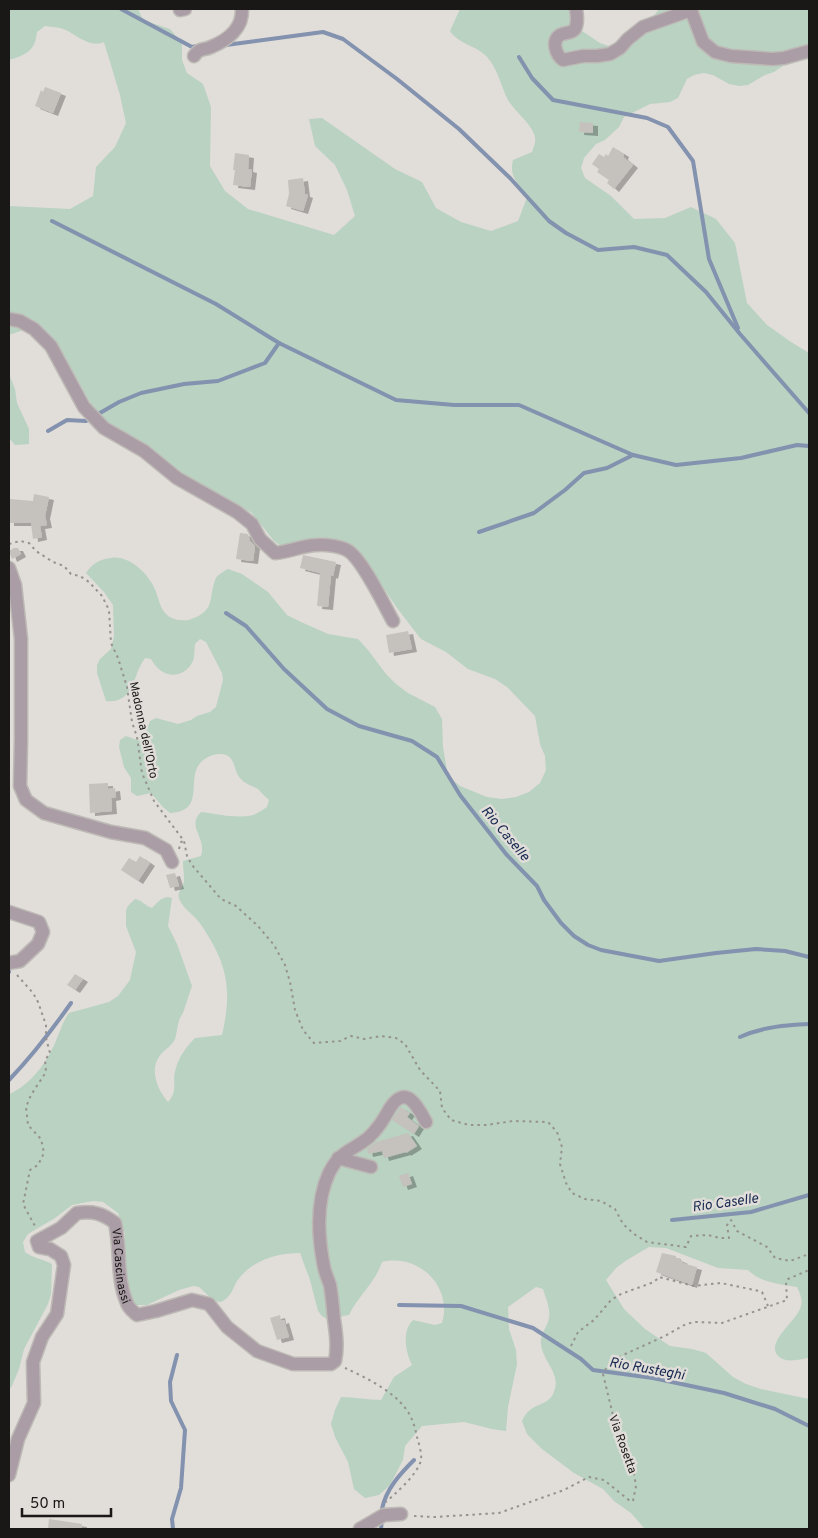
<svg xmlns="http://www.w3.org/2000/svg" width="818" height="1538" viewBox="0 0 818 1538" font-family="Overpass,sans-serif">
  <defs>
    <filter id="shadow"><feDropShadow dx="5" dy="3" stdDeviation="0" flood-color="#0004"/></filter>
  </defs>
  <rect width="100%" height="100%" fill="#e1ddd9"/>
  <!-- green -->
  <g fill="#b9d2c2">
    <path d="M9,9H138L143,20L170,29L182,43V60L187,73L203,84L211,107L210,166L225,191L248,209L334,235L355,216L347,190L335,165L315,146L309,119L322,118L395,169L422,182L436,208L461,222L491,231L518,221L528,195C517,184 509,176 513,160L532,152C534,146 537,140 534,134C529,121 515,112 508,100C501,86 498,70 488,58C477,45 459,45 450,31L460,9H569L570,23L600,43L609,46L629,42L637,38L659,9H809V55L787,63L774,72L765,75L748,85L739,86L729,84L713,75L704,73L694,75L687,79L678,98L670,102L650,104L624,117L619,127L605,140L596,144L584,158L581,168L585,178L611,196L634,219L665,218L691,207L716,219L735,243L747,303L767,325L791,342L809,353V1358C800,1359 782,1365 776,1353C769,1339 798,1320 801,1306C803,1299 800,1294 797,1287C780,1284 761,1283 748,1270L718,1268L666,1248L649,1247L627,1260L616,1268L606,1280L624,1309L645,1329L670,1346L692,1349L706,1353L733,1377L746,1384L761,1389L809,1399V1529H645L631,1513L614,1501L603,1489L574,1473L542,1449L527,1434L522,1421C530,1402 547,1407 553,1394C563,1374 543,1363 541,1344C540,1335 545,1330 548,1322C552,1311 546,1299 543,1289L536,1287L508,1307L509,1329L516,1350L517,1364L508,1407L506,1431L492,1429L464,1422L422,1426L405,1446L403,1460L390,1485L379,1495L365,1498L354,1489L348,1462L335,1437L331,1424L335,1410L341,1397C355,1397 367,1400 381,1400L394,1377L412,1365C405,1351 402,1331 413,1320L435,1325L442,1323C453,1287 419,1253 382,1262C375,1283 358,1296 349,1315L327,1319L322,1316L318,1311L310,1280L300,1253C276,1253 251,1261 237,1281C232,1290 231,1297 221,1302L214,1301L199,1287L193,1286L179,1290L147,1305H133L125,1274V1233L118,1213L103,1202L93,1201L72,1205L55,1218L28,1234L23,1242L25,1252C33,1258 42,1259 52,1264L51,1294L48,1304L24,1349L19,1369L11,1388L9,1386V1094C31,1085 49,1060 57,1038C61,1029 63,1021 69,1013L109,1002L118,996L130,980L136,952L126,926V910L128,906L135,899C142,900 145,906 152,908C158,902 163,895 172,898L168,926L177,944L192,986L183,1013C177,1020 178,1030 175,1039C173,1044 166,1049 162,1053C148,1068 157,1089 168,1102C179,1090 171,1082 176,1068C179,1057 186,1047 195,1038L222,1035C233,988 227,962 199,922C193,914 182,908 179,898C177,891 184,887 184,880C184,874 183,868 183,861L201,856C207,837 186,827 201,812C217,814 237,819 253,815C258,813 263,810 267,807L269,800C265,797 262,793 258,789C253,786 245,784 241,779C234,773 236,761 228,756C223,753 218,754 213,755C176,767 213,811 170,813L163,807L151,793L137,796L131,792V778L124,767L119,747L120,740L126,736L140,741L145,735L150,721L156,718L178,724L191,720L197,716L210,712L216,707L223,680L222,673L206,642L200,639L195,644C194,650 195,656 193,661C183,681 161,678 151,659L145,658C132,675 135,704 106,701L97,673V665L100,659L111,649L114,636L113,605L104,592L86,573C92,564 100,559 111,558C126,555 143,569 151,582C161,596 157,616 178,620C182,620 185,621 189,620C218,610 207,598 216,578C218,575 224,571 228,569L242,574L268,592L287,615L301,622L328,634L358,639L368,650L386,674L396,684L408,693L435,707L442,719L443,747L448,776L460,786L487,797L502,799L516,797L529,792L540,783L546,770L545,756L540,744L535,716L507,687L495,679L468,669L446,652L421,639L397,608L358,550L344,542L321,537L301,543L280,545L274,541L252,513L191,480L103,419L91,404L59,346L37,325L9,335V206L70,209L93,196L96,167L115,147L126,123L120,95L104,42C90,48 78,36 66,30C59,27 52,27 45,26L37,32C35,51 26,55 9,60Z"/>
    <polygon points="9,374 15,389 17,403 29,429 29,444 15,445 9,438"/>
  </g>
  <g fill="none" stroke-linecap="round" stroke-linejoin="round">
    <!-- stream -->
    <g stroke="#8392ae" stroke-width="4">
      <polyline points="121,9 192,47 197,46"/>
      <polyline points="226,45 323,32 343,39 397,79 459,129 510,178 549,221 566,233 598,250 634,247 667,255 706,292 740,334 809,413"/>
      <polyline points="519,57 532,78 553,100 647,118 668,127 693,161 709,259 738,328"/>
      <polyline points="52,221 216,304 279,343 396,400 454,405 519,405 633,455 676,465 741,458 797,445 809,446"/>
      <polyline points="48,431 67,420 86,421 119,402 141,393 184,384 218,381 265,363 279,343"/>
      <polyline points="479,532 534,513 565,490 584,473 607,468 633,455"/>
      <polyline points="226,613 246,626 284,669 327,709 359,726 412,741 437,757 460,795 506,854 537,886 544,900 561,923 574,936 588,945 601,950 659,961 716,953 756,949 785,951 809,957"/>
      <polyline points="9,972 9,971"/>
      <path d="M740,1037C762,1027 786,1025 809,1024"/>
      <path d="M9,1080C32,1056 52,1030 71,1003"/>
      <polyline points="672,1220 751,1212 809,1195"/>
      <polyline points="399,1305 461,1306 533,1328 581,1359 593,1370 653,1378 724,1393 775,1409 809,1426"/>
      <polyline points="173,1529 172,1519 181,1488 185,1430 171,1401 170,1382 177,1355"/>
      <path d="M381,1529C382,1523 381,1516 382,1509C386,1489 400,1474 414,1460"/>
    </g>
  </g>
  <!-- building -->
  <g fill="#c5c1bd" filter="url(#shadow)">
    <polygon points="45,87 61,93 53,113 35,106 41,90 43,92"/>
    <polygon points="580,122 593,123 593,133 579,132"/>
    <polygon points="613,147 624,154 623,157 633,165 614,189 607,183 609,180 597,172 599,169 592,164 599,154 604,157 606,154 608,156"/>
    <polygon points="235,153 249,155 248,169 252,170 250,187 233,185 235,170 233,170"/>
    <polygon points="303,178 305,194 308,195 303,211 286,206 289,194 288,180"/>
    <polygon points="34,494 49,497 45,516 47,525 40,526 42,537 33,539 31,523 9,523 9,499 33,501"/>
    <polygon points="240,533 248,534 250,541 255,546 253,561 236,559"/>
    <polygon points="14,548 18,548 21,554 12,559 9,551"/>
    <polygon points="303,555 336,562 333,576 331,575 328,607 317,606 320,573 300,568"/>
    <polygon points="408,631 412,649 389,653 386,635"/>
    <polygon points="108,783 108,789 115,788 116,797 111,798 112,811 90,813 89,784"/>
    <polygon points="140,856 150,863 138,881 121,870 129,858 136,862"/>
    <polygon points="175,873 179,886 170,888 166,875"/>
    <polygon points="75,974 83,979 75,990 67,985"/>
    <polygon points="401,1107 410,1113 407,1117 419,1126 414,1134 392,1120"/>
    <polygon points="408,1133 417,1146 406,1153 406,1152 384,1158 382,1151 368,1154 367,1149 376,1142"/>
    <polygon points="408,1173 412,1184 403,1187 399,1176"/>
    <polygon points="662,1253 676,1256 676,1258 683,1261 682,1263 697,1267 692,1285 656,1272"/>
    <polygon points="280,1315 281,1321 284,1320 289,1337 277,1340 270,1318"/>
    <polygon points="49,1519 82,1524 81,1529 48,1529"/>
  </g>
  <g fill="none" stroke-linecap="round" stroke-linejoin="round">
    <!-- minor casing -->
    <g stroke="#bdbab6" stroke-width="15">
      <g id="minor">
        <path d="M576,9C577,15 578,23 575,29C571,34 565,32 560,35C551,41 556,55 563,60L583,56H597L610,54L620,48L628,39L643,27L691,10L703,42L715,52L731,56L773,59L784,58L809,51"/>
        <polyline points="180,10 185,9"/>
        <path d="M194,56C200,47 203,51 211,47C228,40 243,28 242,9"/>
        <path d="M9,319L20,321L34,329L51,346L84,407L104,428L144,451L177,478L237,512L252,524L260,539L275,553C289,552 304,545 316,545C325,544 339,546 347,550C362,558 384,605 393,621"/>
        <polyline points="9,568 15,585 21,639 21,739 20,786 26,800 44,813 111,832 145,838 166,850 172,862"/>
        <polyline points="9,912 39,922 43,932 38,944 20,961 9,963"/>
        <polyline points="338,1158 371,1167"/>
        <path id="s1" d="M9,1475L18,1439L34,1403L33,1362L42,1337L57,1314L64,1265L61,1256L50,1249L39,1247L37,1241L61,1228L77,1213C93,1211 102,1213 115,1223C121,1249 116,1278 127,1303C128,1308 134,1312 137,1315L156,1311L192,1300L209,1304L227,1327L257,1351L293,1364H331L335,1361C338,1347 336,1333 334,1319C333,1308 332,1296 330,1285C328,1279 325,1273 324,1267C318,1237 316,1201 329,1173C340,1151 350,1152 368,1138C378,1129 383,1120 390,1108C406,1083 418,1107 426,1122"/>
        <polyline points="360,1529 384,1515 401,1514"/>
      </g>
    </g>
    <!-- path -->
    <g stroke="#95928f" stroke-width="2" stroke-dasharray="2.5 4" stroke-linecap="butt">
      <polyline points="9,544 20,541 29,543 36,551 53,562 64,566 71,574 80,576 89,582 102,596 109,610 111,643 118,658 127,687 132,722 137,737 142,773 154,801 184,841 187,856 192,865 221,899 236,906 258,926 274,945 285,965 290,982 295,1010 303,1030 314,1043 340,1041 351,1036 364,1039 381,1036 396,1038 405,1044 420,1070 440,1091 442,1108 451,1120 469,1125 487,1125 513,1121 548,1122 557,1132 562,1147 560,1164 566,1183 572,1193 585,1199 601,1201 615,1209 623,1224 634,1234 647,1242 686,1247 691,1236 708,1235 720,1238 729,1238 727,1225 731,1220 737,1231 767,1247 775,1258 790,1261 809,1254"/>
      <polyline points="179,849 181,842 184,841"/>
      <polyline points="17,975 33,993 38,1002 46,1025 46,1038 50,1053 45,1060 46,1072 31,1095 26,1107 28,1125 41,1139 44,1153 38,1165 30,1170 23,1204 36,1228"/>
      <polyline points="571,1346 578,1332 594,1320 611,1300 621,1294 654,1282 659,1277 694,1286 721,1283 759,1291 762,1292 768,1306"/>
      <path d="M345,1368C365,1377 393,1391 406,1409C412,1417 415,1427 417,1437C419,1444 422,1454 421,1460C418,1474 396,1493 386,1502"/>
      <polyline points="414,1516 434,1517 499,1513 564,1490 589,1477 604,1480 630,1501 633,1501 636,1486 634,1474 617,1432 603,1374 608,1365 623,1355 665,1336 686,1324 695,1322 722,1323 787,1300 786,1281 788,1279 809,1270"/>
    </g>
    <!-- minor -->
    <use href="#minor" stroke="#ab9da6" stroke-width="12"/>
  </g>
  <g text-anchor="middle" stroke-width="5" stroke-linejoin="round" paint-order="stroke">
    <!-- street labels -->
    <g font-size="12" fill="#191816" stroke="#e1ddd9">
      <text transform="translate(144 730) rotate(78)" y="4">Madonna dell'Orto</text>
      <text dy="4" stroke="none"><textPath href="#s1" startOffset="394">Via Cascinassi</textPath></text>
      <text transform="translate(623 1444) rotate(70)" y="4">Via Rosetta</text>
    </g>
    <!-- water labels -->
    <g font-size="14" font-style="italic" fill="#15284f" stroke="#e1ddd9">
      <text transform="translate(506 833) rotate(50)" y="5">Rio Caselle</text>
      <text transform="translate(725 1202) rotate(-8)" y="5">Rio Caselle</text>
      <text transform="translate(647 1368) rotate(10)" y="5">Rio Rusteghi</text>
    </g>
  </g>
  <!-- border -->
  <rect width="818" height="1538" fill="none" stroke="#191816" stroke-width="20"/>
  <!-- scale -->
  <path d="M22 1508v8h89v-8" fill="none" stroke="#191816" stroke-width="2.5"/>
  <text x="30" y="1508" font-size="15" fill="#191816" stroke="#e1ddd9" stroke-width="4" paint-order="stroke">50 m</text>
</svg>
